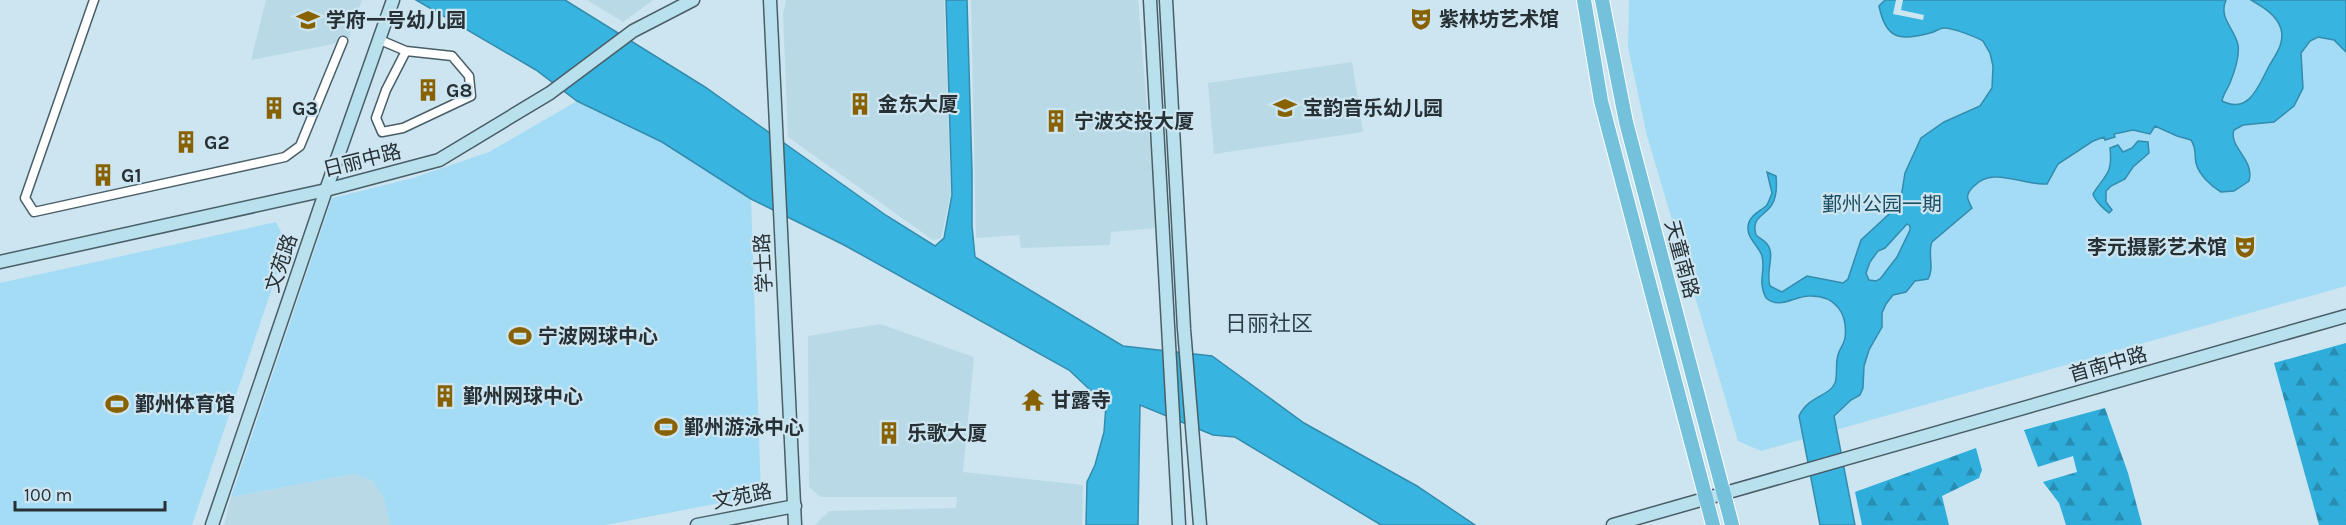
<svg xmlns="http://www.w3.org/2000/svg" width="2346" height="525" viewBox="0 0 2346 525" font-family="Karla,'Noto Sans SC',sans-serif">
  <defs>
    <pattern id="forest-firs" width="22" height="20" patternUnits="userSpaceOnUse" patternTransform="scale(1.5)"><rect width="22" height="20" fill="#2eadda"/><path d="M5 1l3.5 6h-7zM16 11l3.5 6h-7z" fill="#278db2"/></pattern>
  </defs>
  <rect width="100%" height="100%" fill="#cde5f0"/>
  <!-- built -->
  <g fill="#b9d9e6">
    <polygon points="266,0 362,0 348,41 251,60"/>
    <polygon points="587,0 653,0 623,22"/>
    <polygon points="786,0 944,0 951,194 941,238 933,240 788,137 783,14"/>
    <polygon points="971,0 1138,0 1157,228 1111,232 1110,245 1021,248 1019,235 976,238"/>
    <polygon points="1352,62 1363,132 1214,154 1208,83"/>
    <polygon points="880,324 974,357 963,472 1083,485 1082,525 815,525 829,511 956,508 957,497 821,497 809,487 808,336"/>
    <polygon points="354,474 373,481 384,498 390,525 224,525 231,497"/>
  </g>
  <!-- forest -->
  <g fill="url(#forest-firs)">
    <polygon points="2346,343 2346,525 2319,525 2274,363"/>
    <polygon points="2105,408 2128,473 2142,525 2066,525 2059,503 2043,482 2077,472 2073,456 2038,467 2024,430"/>
    <polygon points="1976,448 1982,470 1979,478 1942,496 1949,525 1862,525 1855,492"/>
  </g>
  <!-- park -->
  <g fill="#a5dcf5">
    <polygon points="1629,0 2346,0 2346,286 1761,451 1738,441 1647,136 1628,47"/>
    <polygon points="577,101 662,142 751,199 761,495 606,525 390,525 384,498 373,481 354,474 231,497 332,198 413,178 489,152"/>
    <polygon points="276,222 287,244 192,525 0,525 0,283"/>
  </g>
  <!-- water -->
  <g fill="#38b4e1" stroke="#338cad" stroke-width="1.5" fill-rule="evenodd">
    <polygon points="416,0 565,0 705,87 887,216 935,246 944,238 952,195 946,0 967,0 972,172 972,226 975,257 1123,346 1212,356 1304,423 1417,486 1475,525 1381,525 1235,437 1213,435 1140,405 1138,525 1086,525 1087,482 1095,465 1104,432 1106,405 1069,370 844,245 751,199 662,142 577,101 536,70"/>
    <path d="M1885,0H2226C2218,18 2235,29 2238,45C2240,56 2234,73 2230,83C2227,90 2223,94 2222,101C2249,115 2259,85 2268,68C2275,55 2285,44 2281,29C2277,15 2263,7 2251,0H2346V52L2334,40L2318,37L2310,41L2301,53L2303,88L2294,106L2274,122L2243,125L2234,130C2228,147 2255,159 2249,181L2234,191L2221,192C2211,186 2199,175 2196,163C2194,154 2197,149 2191,140L2177,136L2155,126L2150,134L2133,130L2114,134L2115,137L2105,140L2104,137L2093,141L2058,164L2047,184C2023,186 1992,165 1973,187C1965,195 1967,199 1972,208L1932,242C1927,254 1935,267 1928,279L1915,281L1906,292L1893,295L1886,304L1882,313V327L1869,350L1864,366L1863,388L1860,395L1851,400L1834,416L1855,525H1820L1799,416C1809,395 1829,397 1835,383C1838,374 1835,364 1838,355C1839,349 1844,345 1845,338C1848,314 1836,295 1809,296C1794,296 1780,310 1766,298C1757,281 1766,271 1762,256C1758,244 1744,237 1749,222C1753,213 1759,212 1766,206C1769,203 1770,197 1772,193L1767,172L1776,176C1777,186 1777,198 1771,206C1763,217 1751,218 1756,235C1759,238 1764,240 1767,244C1776,255 1765,271 1770,286L1782,292L1807,276L1843,283L1848,279L1861,240L1900,204L1905,173L1921,138L1944,122L1980,106L1992,88L1993,66L1990,53L1983,41C1976,37 1951,27 1943,28C1938,29 1935,32 1930,33C1900,41 1886,40 1879,6ZM1907,224L1910,226V230L1897,257L1880,279L1876,281L1869,280L1866,273L1870,262L1878,251L1885,248Z"/>
    <path d="M2138,141L2148,142L2149,153L2133,167L2125,179L2111,186L2106,191V202L2112,210L2109,213C2105,210 2094,200 2093,194C2105,174 2113,175 2110,148L2118,145L2123,152L2132,148Z"/>
  </g>
  <!-- pier -->
  <polygon fill="#cde5f0" points="1896,0 1903,0 1901,10 1924,15 1923,20 1893,14"/>
  <g fill="none" stroke-linecap="round" stroke-linejoin="round">
    <!-- street casing -->
    <g stroke="#495e67" stroke-width="11">
      <g id="street">
        <polyline points="94,0 25,198 34,212 285,157 300,146 343,41"/>
        <polyline points="380,40 406,51 452,56 469,76 471,96 403,128 382,132 376,118 386,90 406,51"/>
      </g>
    </g>
    <!-- secondary casing -->
    <g stroke="#495e67" stroke-width="15">
      <g id="secondary">
        <polyline points="770,0 795,525"/>
        <polyline points="1150,0 1179,525"/>
        <polyline points="1166,0 1184,329 1200,525"/>
        <polyline points="0,262 326,190 439,160 550,93 633,31 693,0"/>
        <polyline points="212,525 326,190 393,0"/>
        <polyline points="697,525 795,506"/>
        <polyline points="1613,525 2346,316"/>
      </g>
    </g>
    <!-- primary casing -->
    <g stroke="#fff" stroke-width="16">
      <g id="primary">
        <polyline points="1584,0 1601,101 1713,525"/>
        <polyline points="1602,0 1626,122 1732,525"/>
      </g>
    </g>
    <!-- street -->
    <use href="#street" stroke="#fff" stroke-width="8"/>
    <!-- secondary -->
    <use href="#secondary" stroke="#b9e0ed" stroke-width="12"/>
    <!-- primary -->
    <use href="#primary" stroke="#74c1db" stroke-width="14"/>
  </g>
  <!-- icons -->
  <defs>
    <g id="theatre-bare" transform="scale(1.8)"><path d="M-5-5.5Q0-4 5-5.5V0Q5 5 0 6Q-5 5-5 0ZM-3.3-2.5H-1v1.5H-3.3ZM1-2.5H3.3v1.5H1ZM-2.8 1Q0 5.5 2.8 1Z" fill="#886200" stroke="#cde5f0" stroke-width="2.5" paint-order="stroke"/></g>
    <g id="school-bare" transform="scale(1.8)"><path d="M0-5L7-2L0 1L-7-2ZM-4 1L0 2.5L4 1V4Q0 6-4 4Z" fill="#886200" stroke="#cde5f0" stroke-width="2.5" paint-order="stroke"/></g>
    <g id="building-bare" transform="scale(1.8)"><path d="M-4-6H4V6H1V3H-1V6H-4ZM-2.5-4.3h1.7v1.8h-1.7ZM.8-4.3h1.7v1.8H.8ZM-2.5-1h1.7V.8h-1.7ZM.8-1h1.7V.8H.8Z" fill="#886200" stroke="#cde5f0" stroke-width="2.5" paint-order="stroke"/></g>
    <g id="stadium-bare" transform="scale(1.8)"><path d="M0-5a6.5 5 0 1 0 0 10a6.5 5 0 1 0 0-10ZM-3.5-1.8h7v3.6h-7Z" fill="#886200" stroke="#cde5f0" stroke-width="2.5" paint-order="stroke"/></g>
    <g id="temple-bare" transform="scale(1.8)"><path d="M0-6L5-2H3V0L6.5 2.5H4V6H1.5V3h-3V6H-4V2.5H-6.5L-3 0V-2H-5Z" fill="#886200" stroke="#cde5f0" stroke-width="2.5" paint-order="stroke"/></g>
  </defs>
  <g fill-rule="evenodd">
    <use href="#theatre-bare" x="1421" y="19"/>
    <use href="#school-bare" x="308" y="20"/>
    <use href="#building-bare" x="428" y="90"/>
    <use href="#building-bare" x="860" y="104"/>
    <use href="#building-bare" x="274" y="108"/>
    <use href="#school-bare" x="1285" y="108"/>
    <use href="#building-bare" x="1056" y="121"/>
    <use href="#building-bare" x="186" y="142"/>
    <use href="#building-bare" x="103" y="175"/>
    <use href="#theatre-bare" x="2245" y="247"/>
    <use href="#stadium-bare" x="520" y="336"/>
    <use href="#building-bare" x="445" y="396"/>
    <use href="#temple-bare" x="1033" y="400"/>
    <use href="#stadium-bare" x="117" y="404"/>
    <use href="#stadium-bare" x="666" y="427"/>
    <use href="#building-bare" x="889" y="433"/>
  </g>
  <g text-anchor="middle" stroke-width="4.5" stroke-linejoin="round" paint-order="stroke">
    <!-- poi labels -->
    <g font-size="20" font-weight="bold" fill="#273035" stroke="#cde5f0" text-anchor="start">
      <text x="1439" y="26">紫林坊艺术馆</text>
      <text x="326" y="27">学府一号幼儿园</text>
      <text x="446" y="97">G8</text>
      <text x="878" y="111">金东大厦</text>
      <text x="292" y="115">G3</text>
      <text x="1303" y="115">宝韵音乐幼儿园</text>
      <text x="1074" y="128">宁波交投大厦</text>
      <text x="204" y="149">G2</text>
      <text x="121" y="182">G1</text>
      <text x="2227" y="254" text-anchor="end">李元摄影艺术馆</text>
      <text x="538" y="343">宁波网球中心</text>
      <text x="463" y="403">鄞州网球中心</text>
      <text x="1051" y="407">甘露寺</text>
      <text x="135" y="411">鄞州体育馆</text>
      <text x="684" y="434">鄞州游泳中心</text>
      <text x="907" y="440">乐歌大厦</text>
    </g>
    <!-- street labels -->
    <g font-size="20" fill="#273035" stroke="#cde5f0">
      <text transform="translate(362 160) rotate(-14)" y="7">日丽中路</text>
      <text transform="translate(1682 259) rotate(75)" y="7">天童南路</text>
      <text transform="translate(281 263) rotate(-71)" y="7">文苑路</text>
      <text transform="translate(763 263) rotate(-93)" y="7">学士路</text>
      <text transform="translate(2108 364) rotate(-16)" y="7">首南中路</text>
      <text transform="translate(742 496) rotate(-11)" y="7">文苑路</text>
    </g>
    <!-- park labels -->
    <g font-size="20" fill="#1d4f62" stroke="#cde5f0">
      <text x="1882" y="211">鄞州公园一期</text>
    </g>
    <!-- quarter labels -->
    <g font-size="22" fill="#2c3f48" stroke="#cde5f0">
      <text x="1269" y="331">日丽社区</text>
    </g>
  </g>
  <!-- scale -->
  <path d="M15 501v9h150v-9" fill="none" stroke="#273035" stroke-width="3"/>
  <text x="24" y="501" font-size="18" fill="#273035" stroke="#cde5f0" stroke-width="4.5" paint-order="stroke">100 m</text>
</svg>
